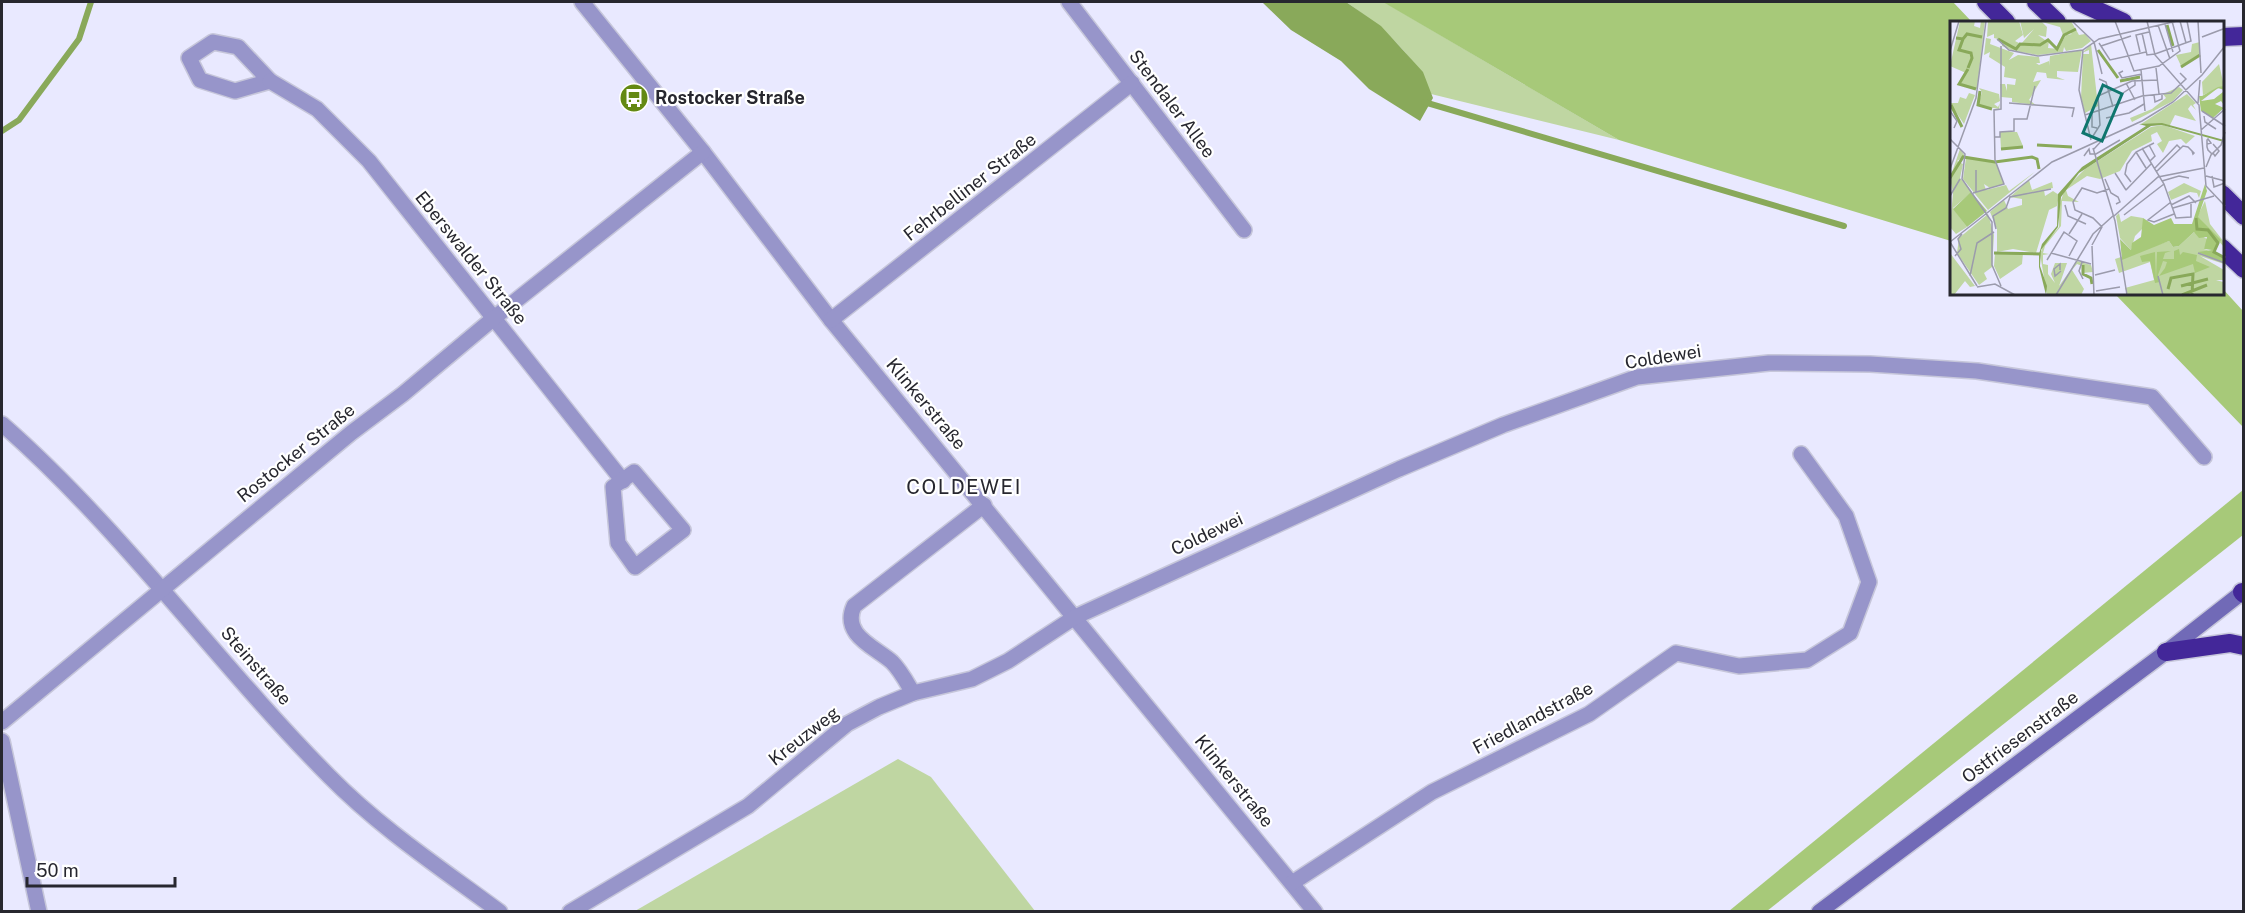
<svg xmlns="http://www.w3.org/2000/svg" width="2245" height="913" viewBox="0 0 2245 913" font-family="'Public Sans',sans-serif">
  <rect width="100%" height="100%" fill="#e9e9ff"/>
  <!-- green -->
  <g fill="#bfd6a2">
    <path d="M1346,2H1384L1619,140L1431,94C1415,54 1381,26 1346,2Z"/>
    <polygon points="898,759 931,777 1035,911 635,911"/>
  </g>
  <!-- forest -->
  <g fill="#a7c979">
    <polygon points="1383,2 1953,2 1972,22 1951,22 1951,241 1619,140"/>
    <polygon points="2223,289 2243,311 2243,427 2115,294 2222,294"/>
    <polygon points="2243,490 2243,535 1767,911 1729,911"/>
  </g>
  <!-- water -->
  <polygon fill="#89a95a" points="1262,2 1346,2 1381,26 1423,72 1433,98 1420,121 1369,89 1341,61 1291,30"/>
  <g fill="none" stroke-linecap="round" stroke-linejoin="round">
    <!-- stream -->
    <g stroke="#89a95a" stroke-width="6">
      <polyline points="1424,102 1844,226"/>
      <polyline points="2,131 19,120 79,39 91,2"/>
    </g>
    <!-- minor casing -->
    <g stroke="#c6c6da" stroke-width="18">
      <g id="minor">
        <polyline points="582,2 703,152 831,320 1315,912"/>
        <polyline points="1069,2 1244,230"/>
        <polygon points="213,42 238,47 270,81 235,91 200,80 189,58"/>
        <polyline points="270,81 317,109 369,161 623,481"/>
        <polyline points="831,320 1132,83"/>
        <path d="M2,424C123,530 216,662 329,776C380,828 442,869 500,912"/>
        <polygon points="634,472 683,530 635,567 618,543 613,487"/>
        <path d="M913,693C907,683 901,671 892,662C875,647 841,635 854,606L984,505"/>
        <polyline points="2,722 351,433 403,394 494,318 703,152"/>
        <polyline points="2,741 39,912"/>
        <polyline points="1292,883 1432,792 1589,714 1676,653 1739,666 1807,660 1850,633 1869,582 1846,516 1801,454"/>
        <polyline points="570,912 748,806 847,724 879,707 913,693 972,679 1008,661 1075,617 1399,469 1503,425 1637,377 1769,363 1870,364 1977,371 2152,397 2204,457"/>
      </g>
    </g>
    <!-- secondary casing -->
    <g stroke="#c6c6da" stroke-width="18">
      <polyline id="secondary" points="1819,912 2166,652 2244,591"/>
    </g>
    <!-- motorway casing -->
    <g stroke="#c6c6da" stroke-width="21">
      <g id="motorway">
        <polyline points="1986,2 2006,22"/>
        <polyline points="2036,2 2057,22"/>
        <polyline points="2079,2 2123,22"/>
        <polyline points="2222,37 2244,36"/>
        <polyline points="2222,194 2244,216"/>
        <polyline points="2222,248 2244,269"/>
        <polyline points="2242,592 2244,594"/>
        <polyline points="2166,652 2230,643 2244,646"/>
      </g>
    </g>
    <!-- minor -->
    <use href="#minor" stroke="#9795ca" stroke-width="15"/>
    <!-- secondary -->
    <use href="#secondary" stroke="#716ab7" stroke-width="15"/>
    <!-- motorway -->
    <use href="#motorway" stroke="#432799" stroke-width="18"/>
  </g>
  <!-- icons -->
  <defs>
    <g id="bus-disc" transform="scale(1.5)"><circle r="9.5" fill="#638913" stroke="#fff"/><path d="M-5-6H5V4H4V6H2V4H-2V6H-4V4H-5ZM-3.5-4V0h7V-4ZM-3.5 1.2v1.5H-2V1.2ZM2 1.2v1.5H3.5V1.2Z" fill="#fff"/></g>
  </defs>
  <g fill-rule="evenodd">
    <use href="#bus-disc" x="634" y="98"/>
  </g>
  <g text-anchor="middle" stroke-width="4.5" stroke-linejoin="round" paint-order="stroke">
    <!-- poi labels -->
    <g font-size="18" font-weight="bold" fill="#27272f" stroke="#fff" text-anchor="start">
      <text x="655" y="104">Rostocker Straße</text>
    </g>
    <!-- street labels -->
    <g font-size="18" fill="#27272f" stroke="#fff">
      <text transform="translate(1172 104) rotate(53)" y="6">Stendaler Allee</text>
      <text transform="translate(970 187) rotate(-38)" y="6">Fehrbelliner Straße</text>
      <text transform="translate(471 258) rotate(51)" y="6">Eberswalder Straße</text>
      <text transform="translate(1663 357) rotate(-9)" y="6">Coldewei</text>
      <text transform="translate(926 404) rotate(50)" y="6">Klinkerstraße</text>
      <text transform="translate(296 453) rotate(-39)" y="6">Rostocker Straße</text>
      <text transform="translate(1207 534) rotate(-25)" y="6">Coldewei</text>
      <text transform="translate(256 666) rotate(49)" y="6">Steinstraße</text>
      <text transform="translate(1533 718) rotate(-28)" y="6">Friedlandstraße</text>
      <text transform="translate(804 736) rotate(-38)" y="6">Kreuzweg</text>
      <text transform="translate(2020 737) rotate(-37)" y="6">Ostfriesenstraße</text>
      <text transform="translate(1234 781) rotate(51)" y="6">Klinkerstraße</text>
    </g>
    <!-- neighbourhood labels -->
    <g font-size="20" letter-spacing="1.5" fill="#27272f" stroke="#fff">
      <text x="964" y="494">COLDEWEI</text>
    </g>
  </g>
  <!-- overview -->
  <g transform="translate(1950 21)">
    <rect width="274" height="274" fill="#e9e9ff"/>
    <path d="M10,0H25L24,5L30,7L31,0H35L27,68L9,62L16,52L0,45ZM38,0H69L73,14L65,20L69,22L64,30L52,25V19L44,17V13L37,16ZM70,0H121L129,14L135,13L141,20L132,27L116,30L114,26L113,31L88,34L65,30L84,8L74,17ZM92,1L110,6L113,14L117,11L122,13L116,14L108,28L98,27L99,20L93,23L95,19L88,14L96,16L97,6ZM36,17L41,18L40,23L64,32L59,39L68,34L89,36L90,42H86L89,44L99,40V45L100,35L132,29L128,51L107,50V56L115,59L97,57L96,52L87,51L83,61L91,59L79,79L86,84L62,81V77L51,76L50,63H55L57,70V63L65,64L66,58L54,56L55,46L39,36L40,31L34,34ZM250,21V33L231,45L226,34L241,31L242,23ZM141,23L148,85L135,92L131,77L133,33H139V29L132,32ZM269,43L274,65L253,74L252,61ZM229,66L233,69L223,80L182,101L180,97L202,88L216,77L213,73ZM29,67L49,73L50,80L44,83L48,86L50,82L49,88L28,84L32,71ZM19,72L25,74L14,103L0,82H8L10,76L16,78ZM237,73L246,82L243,84L246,89L241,84L238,88L246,100L225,94L220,104L191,103ZM213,104L245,115L236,123L231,118L219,120L213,132L207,123L212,120L207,111L201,114L202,120L182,130L170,150L150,158L137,155L116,169L118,175L129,181L112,180L111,205L95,225L93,232L99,233L93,234V243L98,244V253L105,262L101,253L105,242H117L109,265L127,240L141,244L143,251L132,252V245L127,243L122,249L134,268L131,274H97L90,233L94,223L109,206V185L115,168L135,148L201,106ZM50,111H67L73,125L51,128ZM10,128L15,135L7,140L13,143L10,157L22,171L3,187L17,206L6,213L0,206L3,172L0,157ZM16,137L46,142L54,163L40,167L34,163L36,169L56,164L59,170L86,150L38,189L13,158ZM79,159L82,169L102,161L103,167L77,172L94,169L95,175L103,170L109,174L107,185L99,189L86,232L63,228L47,231V208L40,191L54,179L58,188L72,184V178L60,176ZM234,162L251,170L249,177L247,172L240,171L221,179L218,171ZM255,180L260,203L274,221V226L247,196ZM169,192L171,201L181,195L193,197L194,206L185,215L181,229L170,217L166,195ZM38,193L44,214L42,246L34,252L37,258L29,264L7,232L9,217ZM244,211L259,219L254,228L274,236V243L250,235L274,249V259H266L273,261L274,274H178L175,267L204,259L200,241L169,252L165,238L219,220L223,226L229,225ZM0,232L25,265L20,266L15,260L4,274H0ZM45,232H73L72,243L50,258L44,245Z" fill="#bfd6a2" fill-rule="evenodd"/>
    <path d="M274,65V69L268,67L251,80L264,78L273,71L274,84L271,80L265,83L274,87L263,97L251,90L249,75H252L268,66ZM255,163L257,170L248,196L271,219L263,230L274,236V242L248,231L262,229L254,228L257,216L249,217L244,211L229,225L223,226L219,220L172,239L170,218L181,229L182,222L191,216L193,197L204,204L221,197L224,203H242ZM21,171L37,190L17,206L3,188ZM229,228L230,234L233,231L247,234L246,240L260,246L245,252L243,243L209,255L215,247L217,241L213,240L208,254L210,261L205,262L200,240L192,241L190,235L205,231L206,260L207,231L221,230L215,232L213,238H224V230Z" fill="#a7c979"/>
    <path d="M212,102L274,119V121L212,104L201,105L129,152L111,176L108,206L91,229L90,245L97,265L96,274L89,246V233L92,223L107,205L108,173L132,146L196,105L189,103Z" fill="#89a95a"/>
    <path fill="none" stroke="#89a95a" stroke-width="3" d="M217,4L223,25M6,17L13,18L17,13L32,16M13,18L9,29L21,32L22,37L18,47M48,18L66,28L70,23L90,24L98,19L107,28L114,14L126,8M148,29L168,57M231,46L250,34M18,48L9,63L26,68M170,60L190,56M30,70L28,84L42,88M1,84L12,106M87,124L122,126M51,128L73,126M0,157L13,136L45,141L82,136L87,138L89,148M246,197L247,208L258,209L268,222L264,231L275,237M44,232L90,233M133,244V253L141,257L142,263M231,265L258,258M218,268L221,257L243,253L242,274M232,274L257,264"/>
    <path fill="none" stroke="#9b9bac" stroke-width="1.5" d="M122,0L144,21M165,0L184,50L209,45L230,30L222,0M197,0L205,34L249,84L256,165L275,185M230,0L236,22M248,0L251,52M215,3L223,31M208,4L220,38M192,12L197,34L205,33L241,20L237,0M252,16L273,8M47,18L59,29L88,35L133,29M144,21L152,53M149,22L160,39L196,31M151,25L181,15M0,30L9,0M190,31L186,14L199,11M206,47L209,73M191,49L195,90M173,50L169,52L172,57L192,53M149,58L156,61L163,86M176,62L185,79M173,72L185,64V59M204,74L205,81L212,78V73M59,82L124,87L122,96M248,82L250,59M0,90L7,100L4,107M252,90L275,105M142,92V106L147,107M135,94L192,75L221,72L236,58L230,52M254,95L255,101L266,108M156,97L179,92L194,83M251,109L275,88M143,115L150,104L148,75L182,60L208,59M45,116H50V111L64,110V98H77L85,65M0,118L15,133L12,158L42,201V244L51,265M141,119L129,69L133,29L149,18L227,0M257,123L261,122L258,118L257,119V126L258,129L262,133M199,124L205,135L200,140M143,127L165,200L177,274M192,127L214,163L226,197L241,196V183M143,129L156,115M186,131L196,147M263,132L265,135L269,130L263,123M134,135L139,128L140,133H146L170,119M256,146L261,134L271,124L275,111M205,147L227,124L231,128M0,148L26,77L36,0M206,151L233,125L238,126L244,132L243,133L242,130M165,152L176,169M256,155L275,160M262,155L264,166L275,162M155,158L161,172L168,176L170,181L166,183M212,160L229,155L239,157M181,161L175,153L177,143L186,131L204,122M176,169L201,143M23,172L54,163L45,139L44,89L51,88V25M26,172V149M0,175L10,158M221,181L198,199L204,201L224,193M115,184L118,195L136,203M221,184L239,175L246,182M223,187L264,175M174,194L214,163M164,195L208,156L254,147M46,208L43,195L56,187L60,176L101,168M119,213L132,193M0,221L27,265M0,221L102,141L192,100L223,81L252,54L275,25M142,224L152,206L143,197L125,189L123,181L132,167L147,172L159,168M142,225L144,274M101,232L141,243M248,232L275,242M5,235L11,228L8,218L12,213M97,239L114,211L127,220L119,235M132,241L129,250L133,258M110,249V243L104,248L105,255L111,250M145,254L165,249M20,255L27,222L44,211M208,255L213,274M27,266L45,263L65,274M146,270L170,266M106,274L143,213L164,194"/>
    <path fill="#0f766e" fill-opacity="0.15" stroke="#0f766e" stroke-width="3" d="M153,64L172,73L152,120L133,112Z"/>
    <rect width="274" height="274" fill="none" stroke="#27272f" stroke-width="3"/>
  </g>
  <!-- border -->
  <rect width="2245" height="913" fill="none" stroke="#27272f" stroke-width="6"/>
  <!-- scale -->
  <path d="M27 877v9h148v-9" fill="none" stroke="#27272f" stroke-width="3"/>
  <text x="36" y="877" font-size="18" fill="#27272f" stroke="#ffffff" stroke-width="4.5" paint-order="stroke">50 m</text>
</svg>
